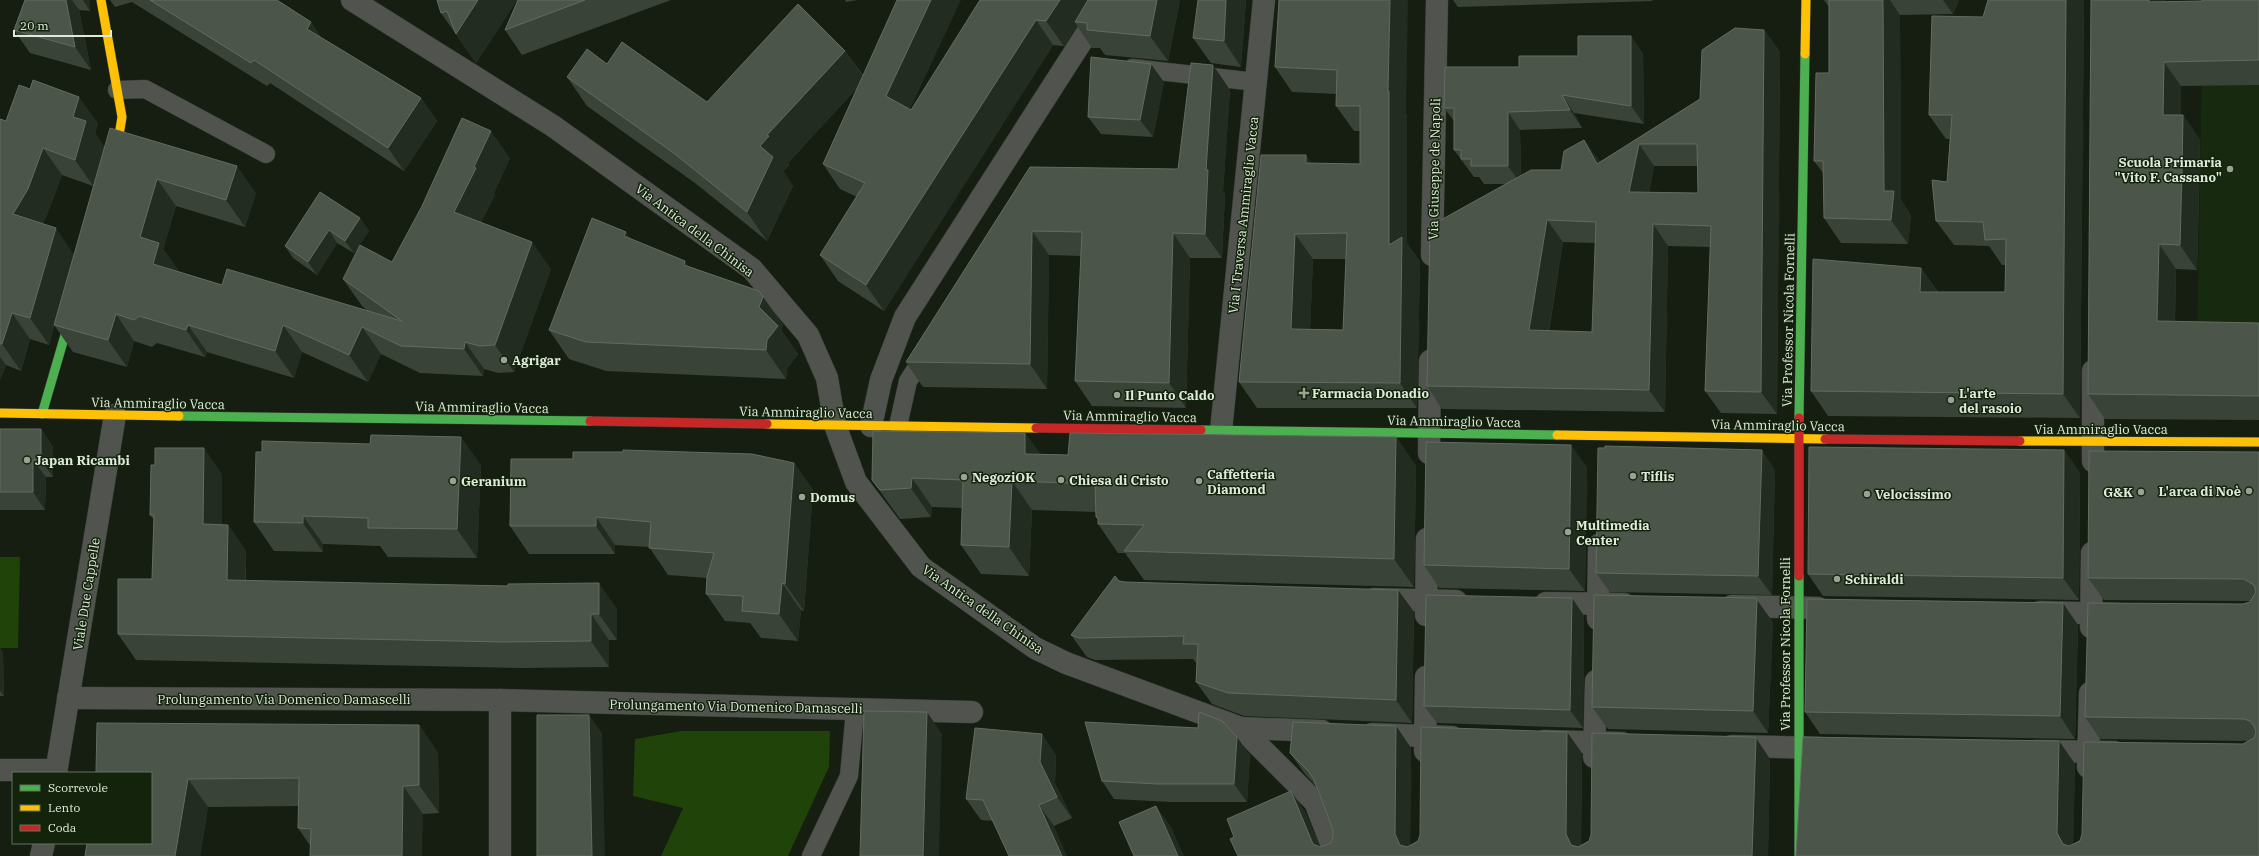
<svg xmlns="http://www.w3.org/2000/svg" width="2259" height="856" viewBox="0 0 2259 856" font-family="'IBM Plex Serif',serif">
  <rect width="100%" height="100%" fill="#151e11"/>
  <!-- built -->
  <polygon fill="#17290e" points="2203,0 2259,0 2259,339 2197,338"/>
  <!-- grass -->
  <g fill="#1f4308">
    <polygon points="0,557 20,557 18,648 0,648"/>
    <polygon points="681,731 830,731 829,767 788,856 661,856 683,808 633,796 635,739"/>
  </g>
  <g fill="none" stroke-linecap="round" stroke-linejoin="round">
    <!-- lane casing -->
    <g stroke="#323a2e" stroke-width="19">
      <g id="lane">
        <polyline points="1132,68 1256,82"/>
        <polyline points="117,90 145,89 266,154"/>
        <polyline points="898,426 908,381 927,352"/>
        <polyline points="811,856 849,776 855,710"/>
      </g>
    </g>
    <!-- street casing -->
    <g stroke="#323a2e" stroke-width="23">
      <g id="street">
        <polyline points="352,0 553,126 752,269 808,335 827,378 835,425 856,482 921,567 1035,648 1066,663 1241,728 1315,802 1336,856"/>
        <polyline points="1432,255 1437,0"/>
        <polyline points="871,426 881,380 905,317 1108,0"/>
        <polyline points="1221,431 1264,0"/>
        <polyline points="1429,453 1430,361"/>
        <polyline points="2093,461 2093,371"/>
        <polyline points="1374,599 1456,601"/>
        <polyline points="1546,603 1624,604"/>
        <polyline points="1732,606 1818,608"/>
        <polyline points="2040,612 2118,614"/>
        <polyline points="1426,615 1427,539"/>
        <polyline points="1598,619 1599,545"/>
        <polyline points="2091,627 2092,553"/>
        <polyline points="68,698 500,700 972,712"/>
        <polyline points="1241,728 1322,731"/>
        <polyline points="1372,734 1452,737"/>
        <polyline points="1544,741 1622,743"/>
        <polyline points="1732,746 1818,748"/>
        <polyline points="1425,751 1426,677"/>
        <polyline points="2036,751 2114,752"/>
        <polyline points="1594,757 1596,681"/>
        <polyline points="2088,767 2090,693"/>
        <polyline points="0,770 56,770"/>
        <polyline points="56,773 115,415"/>
        <polyline points="41,856 44,843"/>
        <polyline points="500,856 500,700"/>
      </g>
    </g>
    <!-- fast casing -->
    <g stroke="#323a2e" stroke-width="10">
      <g id="fast">
        <polyline points="42,414 72,311"/>
        <polyline points="179,416 590,421"/>
        <polyline points="1799,418 1805,54"/>
        <polyline points="1201,430 1557,435"/>
        <polyline points="1799,576 1799,856"/>
      </g>
    </g>
    <!-- slow casing -->
    <g stroke="#323a2e" stroke-width="10">
      <g id="slow">
        <polyline points="101,0 122,117 115,160"/>
        <polyline points="1805,54 1806,0"/>
        <polyline points="0,413 179,416"/>
        <polyline points="767,424 1036,428"/>
        <polyline points="1557,435 1825,439"/>
        <polyline points="2020,441 2259,442"/>
      </g>
    </g>
    <!-- jam casing -->
    <g stroke="#323a2e" stroke-width="10">
      <g id="jam">
        <polyline points="590,421 767,424"/>
        <polyline points="1036,428 1201,430"/>
        <polyline points="1825,439 2020,441"/>
        <polyline points="1799,576 1799,418"/>
      </g>
    </g>
    <!-- lane -->
    <use href="#lane" stroke="#50534e" stroke-width="18"/>
    <!-- street -->
    <use href="#street" stroke="#50534e" stroke-width="22"/>
    <!-- fast -->
    <use href="#fast" stroke="#4caf50" stroke-width="9"/>
    <!-- slow -->
    <use href="#slow" stroke="#ffc107" stroke-width="9"/>
    <!-- jam -->
    <use href="#jam" stroke="#c62828" stroke-width="9"/>
  </g>
  <!-- wall -->
  <g fill="#394337" fill-rule="evenodd">
    <polygon points="25,0 90,0 90,11 79,10 91,70 30,53 14,30"/>
    <polygon points="110,0 277,0 322,38 421,98 437,121 404,171 270,83 267,86 132,2 115,7"/>
    <polygon points="437,0 517,0 476,63 441,13"/>
    <polygon points="518,0 671,0 522,55 505,30"/>
    <polygon points="845,0 858,0 846,2"/>
    <polygon points="980,0 1180,0 1168,61 1105,55 1100,48 1092,48 1077,26 1064,46 1053,45 884,311 838,281 820,255 857,197 840,189 823,164 857,88 788,163 789,165 783,171 793,186 767,241 695,183 587,106 567,77 607,64 707,102 845,51 863,75 911,110"/>
    <polygon points="1198,0 1246,0 1241,67 1211,63 1193,38"/>
    <path d="M1279,0L1406,114L1407,116V243L1420,262L1417,408H1257L1239,382L1312,163L1360,164V131H1354L1336,106L1337,94L1292,92L1275,67ZM1313,259H1346L1343,330L1310,329Z"/>
    <polygon points="1453,0 1653,0 1652,1 1458,7"/>
    <polygon points="1824,0 1959,0 1953,14 1900,15 1901,200 1911,215 1908,244 1841,243 1824,218 1824,174 1814,161 1829,73 1829,7"/>
    <polygon points="1988,0 2084,0 2080,418 1828,416 1811,391 1921,268 1938,292 2005,292 2005,265 2002,265 1989,246 1954,245 1936,221 1947,182 1950,139 1946,139 1929,115 1983,17"/>
    <polygon points="2091,0 2166,0 2166,2 2259,0 2259,85 2181,86 2181,115 2183,115 2200,140 2199,197 2197,270 2176,269 2175,322 2259,323 2259,420 2105,419 2088,394"/>
    <path d="M1764,30L1780,52L1777,414L1721,413L1705,391L1710,247L1668,246L1665,412L1442,409L1427,386L1506,184H1484L1479,177H1474L1454,150V121L1444,108L1631,36L1643,54L1644,124L1574,113L1582,128L1520,130L1521,176L1561,170L1584,140L1600,162L1700,99ZM1654,166H1698V193H1649ZM1563,242L1595,243L1592,332L1549,331Z"/>
    <polygon points="1213,65 1230,90 1223,191 1225,194 1222,258 1190,258 1186,408 1092,406 1075,381 1081,256 1049,255 1047,389 923,387 906,362 1030,167 1178,169"/>
    <polygon points="1164,82 1153,137 1101,134 1088,117"/>
    <path d="M30,89L98,123L95,133L104,147L256,193L245,227L176,206L163,249L178,270L177,271L222,285L368,311L362,306L343,279L392,262L510,158L494,193L495,195L481,222L551,269L514,372L498,373L484,369L483,376L420,373L381,354L368,382L302,352L294,378L207,352L205,357L157,343L152,347L134,341L127,367L73,352L54,325L49,345L30,339L21,371L6,365L0,380V119L6,121ZM62,175L93,186L74,255L42,224L47,215Z"/>
    <polygon points="360,218 369,231 354,253 337,243 317,275 293,258 285,246"/>
    <polygon points="631,239 685,261 689,267 763,297 783,325 781,330 798,354 787,369 786,379 606,371 569,359 549,330"/>
    <polygon points="0,429 41,429 53,447 53,477 46,477 45,510 0,510"/>
    <polygon points="1025,433 1040,454 1068,455 1396,437 1416,466 1414,587 1144,580 1125,553 1118,553 1098,524 1098,520 1096,517 1096,512 1032,510 1029,576 981,574 961,545 962,508 932,507 931,517 900,519 872,480"/>
    <polygon points="2064,450 2080,473 2079,600 1823,596 1808,574"/>
    <polygon points="2259,452 2259,856 1796,856 2059,741 2075,764 2073,844 2249,741 2100,739 2085,717 2243,604 2250,602 2250,601 2104,600 2088,578"/>
    <polygon points="573,459 794,463 813,490 804,611 801,610 798,641 761,638 750,623 725,621 706,594 707,578 668,575 649,547 615,545 615,554 529,554 510,526"/>
    <polygon points="155,465 222,474 222,525 228,525 246,551 246,580 617,609 617,640 609,640 609,667 522,668 136,660 118,634 152,579 154,520 150,515"/>
    <polygon points="481,465 477,558 388,557 380,546 323,544 323,552 274,551 254,522"/>
    <polygon points="1587,467 1585,591 1439,588 1424,565"/>
    <polygon points="1775,470 1772,595 1610,592 1596,573"/>
    <polygon points="1119,581 1125,582 1398,590 1414,612 1412,723 1244,716 1212,704 1196,682 1197,664 1193,659 1095,660 1087,657 1071,635"/>
    <polygon points="1572,598 1584,616 1583,728 1437,723 1424,706"/>
    <polygon points="1773,622 1768,733 1608,729 1592,707"/>
    <polygon points="2078,625 2075,739 1820,734 1805,712"/>
    <polygon points="0,648 3,653 4,696 0,696"/>
    <polygon points="419,725 438,753 439,813 423,814 311,847 298,828 298,806 208,807 200,856 85,856 151,773"/>
    <polygon points="1396,726 1411,748 1410,846 1582,753 1581,846 1770,759 1768,856 1238,856 1234,837 1291,791 1305,812 1320,847 1331,843 1333,837 1333,830 1315,785 1305,774 1290,753"/>
    <polygon points="1056,755 1055,783 1072,818 1054,826 981,820 966,799"/>
    <polygon points="1250,755 1247,802 1171,802 1114,799 1102,781"/>
  </g>
  <!-- shaded-wall -->
  <g fill="#232c21">
    <polygon points="66,0 72,0 79,10 91,70 75,47"/>
    <polygon points="83,0 90,0 90,11"/>
    <polygon points="478,0 517,0 476,63 456,34"/>
    <polygon points="931,0 961,0 904,122 886,96"/>
    <polygon points="1060,0 1095,0 1075,22 1077,26 1064,46 1046,21"/>
    <polygon points="1157,0 1180,0 1168,61 1150,36"/>
    <polygon points="1226,0 1246,0 1241,67 1224,41"/>
    <polygon points="1390,0 1408,0 1406,114 1407,116 1407,243 1420,262 1417,408 1400,383 1389,245 1388,91"/>
    <polygon points="1883,0 1890,0 1900,15 1901,200 1911,215 1908,244 1891,220 1884,191"/>
    <polygon points="1943,0 1959,0 1953,14"/>
    <polygon points="2066,0 2084,0 2080,418 2063,394"/>
    <polygon points="2149,0 2166,0 2166,27 2149,2"/>
    <polygon points="1036,20 1053,45 884,311 866,285"/>
    <polygon points="311,22 327,45 307,29"/>
    <polygon points="1764,30 1780,52 1777,414 1761,392"/>
    <polygon points="1631,36 1643,54 1644,124 1631,106"/>
    <polygon points="845,51 865,79 788,163 789,165 783,171 793,186 767,241 747,212 760,146 767,135"/>
    <polygon points="2164,62 2181,86 2181,140 2163,115"/>
    <polygon points="1151,64 1164,82 1153,137 1140,120"/>
    <polygon points="1213,65 1230,90 1223,191 1225,194 1222,258 1205,234 1206,170"/>
    <polygon points="1562,95 1574,113 1582,128 1570,110"/>
    <polygon points="79,97 98,123 95,133 105,148 94,187 75,160 73,117"/>
    <polygon points="421,98 437,121 404,171 388,148"/>
    <polygon points="1508,112 1520,130 1521,184 1508,166"/>
    <polygon points="2183,115 2200,140 2197,270 2180,245"/>
    <polygon points="491,131 510,158 494,193 495,195 473,239 454,212"/>
    <polygon points="1584,140 1600,162 1597,164"/>
    <polygon points="1639,144 1654,166 1645,215 1629,192"/>
    <polygon points="43,148 62,175 47,215 32,241 13,214"/>
    <polygon points="1306,155 1324,180 1306,163"/>
    <polygon points="237,166 256,193 245,227 226,200"/>
    <polygon points="157,179 176,206 163,249 178,270 171,291 153,264 140,237"/>
    <polygon points="360,218 369,231 354,253 345,241"/>
    <polygon points="1547,220 1563,242 1545,352 1529,330"/>
    <polygon points="1653,224 1668,246 1665,412 1649,390"/>
    <polygon points="56,228 74,255 49,345 30,318"/>
    <polygon points="329,230 337,243 317,275 308,262"/>
    <polygon points="1032,231 1049,255 1047,389 1030,364"/>
    <polygon points="626,232 646,261 624,236"/>
    <polygon points="1173,233 1190,258 1186,408 1169,383"/>
    <polygon points="1295,234 1313,259 1309,354 1291,329"/>
    <polygon points="532,242 551,269 514,372 495,345"/>
    <polygon points="2159,244 2176,269 2174,346 2157,321"/>
    <polygon points="685,261 705,289 684,265"/>
    <polygon points="1921,268 1938,293 1920,292"/>
    <polygon points="763,297 783,325 781,330 798,354 787,369 786,379 766,350 759,307"/>
    <polygon points="12,313 30,339 21,371 2,344"/>
    <polygon points="116,314 134,341 127,367 108,340"/>
    <polygon points="188,325 207,352 205,357 186,330"/>
    <polygon points="283,325 302,352 294,378 275,351"/>
    <polygon points="362,327 381,354 368,382 349,355"/>
    <polygon points="465,342 484,369 483,376 464,349"/>
    <polygon points="0,357 6,365 0,380"/>
    <polygon points="41,429 53,447 53,477 41,460"/>
    <polygon points="1025,433 1046,461 1025,454"/>
    <polygon points="461,437 481,465 477,558 457,529"/>
    <polygon points="1396,437 1416,466 1414,587 1394,559"/>
    <polygon points="1571,445 1587,467 1585,591 1569,569"/>
    <polygon points="204,448 222,474 222,550 203,524"/>
    <polygon points="1762,450 1775,470 1772,595 1758,576"/>
    <polygon points="2064,450 2080,473 2079,600 2063,578"/>
    <polygon points="33,460 46,477 45,510 33,492"/>
    <polygon points="794,463 813,490 804,611 785,584"/>
    <polygon points="912,478 932,507 931,517 911,488"/>
    <polygon points="1012,481 1032,510 1029,576 1009,547"/>
    <polygon points="303,516 323,544 323,552 303,523"/>
    <polygon points="596,517 615,545 615,554 596,526"/>
    <polygon points="228,525 246,551 245,606 227,580"/>
    <polygon points="599,583 617,609 617,640 599,614"/>
    <polygon points="782,583 801,610 798,641 779,614"/>
    <polygon points="1398,590 1414,612 1412,723 1396,700"/>
    <polygon points="1572,598 1584,616 1583,728 1570,710"/>
    <polygon points="1757,600 1773,622 1768,733 1753,711"/>
    <polygon points="2063,603 2078,625 2075,739 2060,716"/>
    <polygon points="591,614 609,640 609,667 591,641"/>
    <polygon points="0,648 3,653 4,696 0,691"/>
    <polygon points="927,712 942,734 939,856 923,856"/>
    <polygon points="589,715 602,733 605,856 592,856"/>
    <polygon points="419,725 438,753 439,813 419,785"/>
    <polygon points="1396,726 1411,748 1410,856 1400,845 1395,834"/>
    <polygon points="1567,732 1582,753 1581,856 1571,845 1566,834"/>
    <polygon points="1042,734 1056,755 1055,783 1072,818 1057,797 1040,762"/>
    <polygon points="1237,737 1250,755 1247,802 1234,784"/>
    <polygon points="1756,738 1770,759 1768,856 1752,856"/>
    <polygon points="2059,741 2075,764 2073,856 2063,844 2057,833"/>
    <polygon points="188,779 208,807 200,856 175,856"/>
    <polygon points="403,786 423,814 422,856 402,856"/>
    <polygon points="1291,791 1305,812 1324,856 1313,844"/>
    <polygon points="1039,805 1054,826 1067,856 1062,856"/>
    <polygon points="1156,806 1171,827 1184,856 1178,856"/>
  </g>
  <!-- building -->
  <g fill="#4b5549" stroke="#626c60" fill-rule="evenodd">
    <polygon points="25,0 66,0 75,47 14,30"/>
    <polygon points="150,0 277,0 311,22 307,29 421,98 388,148 254,60 251,63"/>
    <polygon points="437,0 478,0 456,34 447,11 441,13"/>
    <polygon points="518,0 585,0 505,30"/>
    <polygon points="897,0 931,0 886,96 911,110 980,0 1060,0 1046,21 1036,20 866,285 820,255 865,183 823,164"/>
    <polygon points="1088,0 1157,0 1150,36 1087,30 1087,23 1075,22"/>
    <polygon points="1198,0 1226,0 1224,41 1193,38"/>
    <path d="M1279,0H1390L1388,91H1389V245L1402,237L1400,383L1239,382L1261,155H1306V163L1360,164V106H1336L1337,70L1275,67ZM1347,233L1343,330L1291,329L1295,234Z"/>
    <polygon points="1829,0 1883,0 1884,191 1894,191 1891,220 1824,218 1823,161 1814,161 1816,73 1829,73"/>
    <polygon points="1988,0 2066,0 2063,394 1811,391 1813,259 1921,268 1920,292 2005,292 2006,239 1985,240 1983,222 1936,221 1932,180 1947,182 1952,115 1929,115 1932,16 1983,17"/>
    <polygon points="2091,0 2149,0 2149,2 2202,1 2202,0 2259,0 2259,60 2164,62 2163,115 2183,115 2182,172 2180,245 2159,244 2157,321 2259,323 2259,396 2088,394"/>
    <polygon points="798,4 845,51 767,135 769,136 760,146 773,157 747,212 675,154 567,77 587,49 607,64 622,42 707,102"/>
    <path d="M1735,28L1764,30L1761,392L1705,391L1711,226L1653,224L1649,390L1427,386L1430,226L1531,170H1561L1564,151L1584,140L1597,164L1700,99L1702,50ZM1639,144H1697L1698,193L1629,192ZM1547,220L1596,222L1592,332L1529,330Z"/>
    <polygon points="1578,36 1631,36 1631,106 1562,95 1570,110 1508,112 1508,166 1471,166 1471,159 1461,159 1461,150 1454,150 1454,108 1444,108 1445,67 1519,67 1519,56 1578,56"/>
    <polygon points="1091,57 1151,64 1140,120 1088,117"/>
    <polygon points="1191,63 1213,65 1206,170 1208,170 1205,234 1173,233 1169,383 1075,381 1082,232 1032,231 1030,364 906,362 1030,167 1178,169"/>
    <polygon points="33,80 79,97 73,117 86,121 75,160 43,148 28,189 13,214 56,228 30,318 12,313 2,344 0,344 0,119 6,121 19,85 30,89"/>
    <polygon points="462,118 491,131 474,167 476,168 454,212 532,242 495,345 480,346 465,342 464,349 401,346 362,327 349,355 283,325 275,351 188,325 186,330 139,316 134,320 116,314 108,340 54,325 110,128 237,166 226,200 157,179 140,237 159,243 153,264 222,285 227,269 402,321 343,279 360,245 392,262 422,206"/>
    <polygon points="320,192 360,218 345,241 329,230 308,262 285,246"/>
    <polygon points="592,218 626,232 624,236 685,261 684,265 759,291 763,297 759,307 778,326 767,340 766,350 586,342 549,330"/>
    <polygon points="0,429 41,429 41,460 33,460 33,492 0,492"/>
    <polygon points="873,431 1025,433 1025,454 1068,455 1070,433 1396,437 1394,559 1124,551 1144,525 1098,524 1098,518 1096,517 1095,484 1012,481 1009,547 961,545 963,480 912,478 911,488 880,490 872,480"/>
    <polygon points="371,435 461,437 457,529 368,528 368,518 303,516 303,523 254,522 256,452 262,452 262,441 370,444"/>
    <polygon points="1426,442 1571,445 1569,569 1424,565"/>
    <polygon points="1605,446 1762,450 1758,576 1596,573 1598,448 1605,448"/>
    <polygon points="1809,447 2064,450 2063,578 1808,574"/>
    <polygon points="155,448 204,448 203,524 228,525 227,580 508,586 508,584 599,583 599,614 591,614 591,641 504,642 118,634 118,579 152,579 154,515 150,515 151,465 155,465"/>
    <polygon points="623,450 752,454 794,463 785,584 782,583 779,614 742,611 743,596 706,594 707,577 714,553 649,548 651,522 596,517 596,526 510,526 511,459 573,459 573,452 623,452"/>
    <polygon points="2089,451 2259,452 2259,856 1796,856 1803,737 2059,741 2057,833 2063,844 2069,846 2080,841 2082,834 2084,742 2243,744 2254,738 2256,732 2254,726 2250,721 2244,719 2085,717 2088,603 2243,604 2250,602 2256,592 2254,585 2244,579 2088,578"/>
    <polygon points="1115,576 1119,581 1125,582 1398,590 1396,700 1228,693 1196,682 1198,644 1183,644 1184,636 1079,638 1071,635"/>
    <polygon points="1426,595 1572,598 1570,710 1424,706"/>
    <polygon points="1594,595 1756,598 1757,600 1753,711 1592,707"/>
    <polygon points="1807,599 2063,603 2060,716 1805,712"/>
    <polygon points="864,711 927,712 923,856 860,856"/>
    <polygon points="1199,712 1222,721 1237,737 1234,784 1158,784 1102,781 1085,722 1198,728"/>
    <polygon points="537,715 589,715 592,856 537,856"/>
    <polygon points="1293,722 1396,726 1395,834 1400,845 1407,847 1418,841 1420,835 1421,727 1567,732 1566,834 1571,845 1578,847 1589,841 1591,835 1592,733 1752,737 1756,738 1752,856 1238,856 1230,839 1234,837 1227,819 1291,791 1313,844 1320,847 1331,843 1333,837 1333,830 1314,780 1309,772 1290,753"/>
    <polygon points="97,723 419,725 419,785 403,786 402,856 310,856 311,829 298,828 299,778 188,779 175,856 85,856 87,843 151,843 151,773 96,773"/>
    <polygon points="975,728 1042,734 1040,762 1057,797 1039,805 1062,856 1009,856 983,800 966,799"/>
    <polygon points="1156,806 1178,856 1134,856 1119,822"/>
  </g>
  <!-- markers -->
  <g fill="#98a394" stroke="#13230c" stroke-width="1.5">
    <circle cx="2230" cy="169" r="4"/>
    <circle cx="504" cy="360" r="4"/>
    <path d="M1302 387h4v4h4v4h-4v4h-4v-4h-4v-4h4z"/>
    <circle cx="1117" cy="395" r="4"/>
    <circle cx="1951" cy="400" r="4"/>
    <circle cx="27" cy="460" r="4"/>
    <circle cx="1633" cy="476" r="4"/>
    <circle cx="964" cy="477" r="4"/>
    <circle cx="1061" cy="480" r="4"/>
    <circle cx="453" cy="481" r="4"/>
    <circle cx="1199" cy="481" r="4"/>
    <circle cx="2249" cy="491" r="4"/>
    <circle cx="2141" cy="492" r="4"/>
    <circle cx="1867" cy="494" r="4"/>
    <circle cx="802" cy="497" r="4"/>
    <circle cx="1568" cy="532" r="4"/>
    <circle cx="1837" cy="579" r="4"/>
  </g>
  <g text-anchor="middle" stroke-width="3" stroke-linejoin="round" paint-order="stroke">
    <!-- poi labels -->
    <g font-size="13" font-weight="bold" fill="#dfeadb" stroke="#13230c" text-anchor="start">
      <text x="2222" y="167" text-anchor="end">Scuola Primaria<tspan x="2222" dy="15">"Vito F. Cassano"</tspan></text>
      <text x="512" y="365">Agrigar</text>
      <text x="1312" y="398">Farmacia Donadio</text>
      <text x="1959" y="398">L'arte<tspan x="1959" dy="15">del rasoio</tspan></text>
      <text x="1125" y="400">Il Punto Caldo</text>
      <text x="35" y="465">Japan Ricambi</text>
      <text x="1207" y="479">Caffetteria<tspan x="1207" dy="15">Diamond</tspan></text>
      <text x="1641" y="481">Tiflis</text>
      <text x="972" y="482">NegoziOK</text>
      <text x="1069" y="485">Chiesa di Cristo</text>
      <text x="461" y="486">Geranium</text>
      <text x="2241" y="496" text-anchor="end">L'arca di Noè</text>
      <text x="2133" y="497" text-anchor="end">G&amp;K</text>
      <text x="1875" y="499">Velocissimo</text>
      <text x="810" y="502">Domus</text>
      <text x="1576" y="530">Multimedia<tspan x="1576" dy="15">Center</tspan></text>
      <text x="1845" y="584">Schiraldi</text>
    </g>
    <!-- street labels -->
    <g font-size="13" fill="#dfeadb" stroke="#13230c">
      <text transform="translate(1434 169) rotate(-89)" y="5">Via Giuseppe de Napoli</text>
      <text transform="translate(1243 215) rotate(-84)" y="5">Via I Traversa Ammiraglio Vacca</text>
      <text transform="translate(695 230) rotate(37)" y="5">Via Antica della Chinisa</text>
      <text transform="translate(1788 320) rotate(-89)" y="5">Via Professor Nicola Fornelli</text>
      <text transform="translate(158 403) rotate(1)" y="5">Via Ammiraglio Vacca</text>
      <text transform="translate(482 407) rotate(1)" y="5">Via Ammiraglio Vacca</text>
      <text transform="translate(806 412) rotate(1)" y="5">Via Ammiraglio Vacca</text>
      <text transform="translate(1130 416) rotate(1)" y="5">Via Ammiraglio Vacca</text>
      <text transform="translate(1454 421) rotate(1)" y="5">Via Ammiraglio Vacca</text>
      <text transform="translate(1778 425) rotate(1)" y="5">Via Ammiraglio Vacca</text>
      <text x="2101" y="434">Via Ammiraglio Vacca</text>
      <text transform="translate(86 594) rotate(-81)" y="5">Viale Due Cappelle</text>
      <text transform="translate(983 609) rotate(35)" y="5">Via Antica della Chinisa</text>
      <text transform="translate(1785 644) rotate(-90)" y="5">Via Professor Nicola Fornelli</text>
      <text x="284" y="704">Prolungamento Via Domenico Damascelli</text>
      <text transform="translate(736 706) rotate(1)" y="5">Prolungamento Via Domenico Damascelli</text>
    </g>
  </g>
  <!-- legend -->
  <rect x="12" y="772" width="140" height="72" fill="#13230c" stroke="#65735f"/>
  <rect x="20" y="785" width="20" height="6" fill="#4caf50" stroke="#65735f"/>
  <text x="48" y="792" font-size="12" fill="#dfeadb">Scorrevole</text>
  <rect x="20" y="805" width="20" height="6" fill="#ffc107" stroke="#65735f"/>
  <text x="48" y="812" font-size="12" fill="#dfeadb">Lento</text>
  <rect x="20" y="825" width="20" height="6" fill="#c62828" stroke="#65735f"/>
  <text x="48" y="832" font-size="12" fill="#dfeadb">Coda</text>
  <!-- scale -->
  <path d="M14 30v6h97v-6" fill="none" stroke="#dfeadb" stroke-width="2"/>
  <text x="20" y="30" font-size="12" fill="#dfeadb" stroke="#13230c" stroke-width="3" paint-order="stroke">20 m</text>
</svg>
